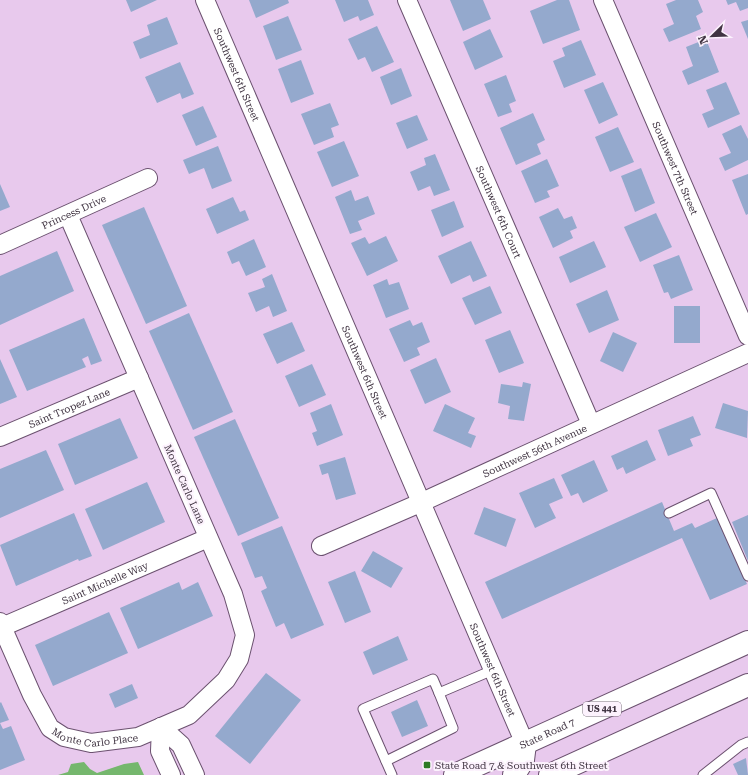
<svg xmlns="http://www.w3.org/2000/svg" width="748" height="775" viewBox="0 0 748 775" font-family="'Roboto Serif',serif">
  <rect width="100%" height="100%" fill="#e8c9ed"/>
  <!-- water -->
  <polygon fill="#75b76d" points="84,762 90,769 97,773 124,764 138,762 144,775 58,775 68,772 71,764"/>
  <!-- building -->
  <g fill="#94a9cd">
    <polygon points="126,0 157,0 131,12"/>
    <polygon points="249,0 288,0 289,3 256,18"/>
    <polygon points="335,0 368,0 374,15 360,21 358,16 344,22"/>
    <polygon points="450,0 483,0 491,19 463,31"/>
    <polygon points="557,0 569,0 580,30 543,44 530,11"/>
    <polygon points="676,0 698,0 703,12 696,16 701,29 669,42 663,29 674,24 666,4"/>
    <polygon points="726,0 748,0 748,8 740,11 736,2 728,5"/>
    <polygon points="288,16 302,50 276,60 263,26"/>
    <polygon points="167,17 178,44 140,59 133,42 150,35 147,25"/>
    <polygon points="748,20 748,39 741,22"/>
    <polygon points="377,26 394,62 372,72 365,57 358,60 348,39"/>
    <polygon points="490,29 503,57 475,70 463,42"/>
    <polygon points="706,39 719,72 688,85 682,71 693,66 686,47"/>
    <polygon points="581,40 596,75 564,88 553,61 565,56 562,48"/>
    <polygon points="301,60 314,94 291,103 278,69"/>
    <polygon points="180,62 194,94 182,99 180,93 157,103 145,77"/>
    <polygon points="401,68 412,96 391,105 380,77"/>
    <polygon points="506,75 516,101 509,104 512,112 498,117 484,84"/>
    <polygon points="603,82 618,115 599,124 584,90"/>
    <polygon points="726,82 740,114 708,128 702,114 714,109 706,90"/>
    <polygon points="330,103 339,125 331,128 334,137 314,145 301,114"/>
    <polygon points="203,106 217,137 196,146 182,115"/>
    <polygon points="533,113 545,140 537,144 541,154 516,165 500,128"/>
    <polygon points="417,115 428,140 407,149 396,123"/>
    <polygon points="741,125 748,139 748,160 725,171 719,158 731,153 722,134"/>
    <polygon points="618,127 634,162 610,172 595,137"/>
    <polygon points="344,141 359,176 332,187 317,152"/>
    <polygon points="218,146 232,181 212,189 204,168 189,174 183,160"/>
    <polygon points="435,154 450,190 434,196 430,186 418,191 410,172 426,165 424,158"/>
    <polygon points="547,159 559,186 547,191 550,197 535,203 521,171"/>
    <polygon points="641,168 655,203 635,212 621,176"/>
    <polygon points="748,174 748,214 746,215 732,180"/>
    <polygon points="0,184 10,207 0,211"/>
    <polygon points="351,190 355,201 368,196 375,214 358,221 362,230 350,234 335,197"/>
    <polygon points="233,197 240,212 245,210 249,220 217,234 206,209"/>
    <polygon points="454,201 464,227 442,237 431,210"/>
    <polygon points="144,207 187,306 146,324 102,225"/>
    <polygon points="558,208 564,219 572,216 577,228 570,231 573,238 553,248 539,217"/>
    <polygon points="656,213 672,247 640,262 624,227"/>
    <polygon points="386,236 398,261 367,276 351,243 365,237 369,244"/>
    <polygon points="254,239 266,267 246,276 239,261 232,264 227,252"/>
    <polygon points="471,241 487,276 473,282 470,275 451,284 438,256"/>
    <polygon points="594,241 606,267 570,283 559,257"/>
    <polygon points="57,251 74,291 0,325 0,276"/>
    <polygon points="679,255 693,290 671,299 668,292 664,293 653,265"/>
    <polygon points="272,274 287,311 273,317 269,306 256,312 248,293 265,287 262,279"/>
    <polygon points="387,279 389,285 399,282 409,309 386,318 373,285"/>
    <polygon points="490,286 502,313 475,325 462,298"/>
    <polygon points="607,290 619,320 589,333 576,304"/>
    <rect x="674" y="306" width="26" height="37"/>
    <polygon points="189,313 233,412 193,430 149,331"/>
    <polygon points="84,318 102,361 91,365 88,356 82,359 86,367 27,391 9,350"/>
    <polygon points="410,320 413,326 422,322 430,342 417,348 420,355 404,362 389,329"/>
    <polygon points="292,322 305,351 277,364 263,334"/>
    <polygon points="510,330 524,363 499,373 485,340"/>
    <polygon points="613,332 637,343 623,372 600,361"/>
    <polygon points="436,358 451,392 425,404 410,370"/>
    <polygon points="0,359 17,397 0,404"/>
    <polygon points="312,364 326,395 299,407 285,376"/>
    <polygon points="523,382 531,384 524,421 508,419 510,406 498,403 501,384 522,387"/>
    <polygon points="723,403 748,411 747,438 715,428"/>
    <polygon points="331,404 343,435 317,446 312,433 317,431 310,413"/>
    <polygon points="445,404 475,418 468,433 476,436 471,448 433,431"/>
    <polygon points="693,416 701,435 690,439 693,446 668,456 658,430"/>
    <polygon points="120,418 138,458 75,485 58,444"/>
    <polygon points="235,419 279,518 238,536 194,437"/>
    <polygon points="647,440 656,460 626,474 623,467 617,470 611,456"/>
    <polygon points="46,450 64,490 0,518 0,469"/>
    <polygon points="345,457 356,494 336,500 328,473 322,475 319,465"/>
    <polygon points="594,460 608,491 583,503 578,493 571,496 561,475"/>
    <polygon points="554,478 563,498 549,504 556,518 535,528 519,493"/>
    <polygon points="147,482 165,522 103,550 85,509"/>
    <polygon points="662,502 674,531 692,523 695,528 717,518 747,584 710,600 682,538 502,619 485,582"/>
    <polygon points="484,507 516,519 506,547 474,534"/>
    <polygon points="74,513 92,556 79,561 78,559 16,586 0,545"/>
    <polygon points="748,515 748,561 732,522"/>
    <polygon points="282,526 324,625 291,639 284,623 276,627 261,591 267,588 262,576 255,578 241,543"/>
    <polygon points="373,551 403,568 391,588 361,571"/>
    <polygon points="355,571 371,612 345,623 328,582"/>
    <polygon points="179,582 182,590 198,582 213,616 138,649 120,608"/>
    <polygon points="109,612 128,653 53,686 35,645"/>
    <polygon points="398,636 408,660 373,675 363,652"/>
    <polygon points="266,673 301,700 250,764 215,736"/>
    <polygon points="132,684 138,698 115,708 109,694"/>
    <polygon points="417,700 428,726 402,737 391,712"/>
    <polygon points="1,702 9,720 0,723 3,729 11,726 25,760 0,770 0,703"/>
    <polygon points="746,758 748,775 738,775 733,764"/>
  </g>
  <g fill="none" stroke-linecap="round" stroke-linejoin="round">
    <!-- service casing -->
    <g stroke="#6b516f" stroke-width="11">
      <g id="service">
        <polyline points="669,513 711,493 748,576"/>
        <polyline points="386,761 453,728 439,693"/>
        <polyline points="392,775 363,709 433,679 439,693 493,670"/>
        <polyline points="703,775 741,745 748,742"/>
      </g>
    </g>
    <!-- minor casing -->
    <g stroke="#6b516f" stroke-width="20">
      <g id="minor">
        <path id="s1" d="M205,0L525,744"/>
        <path id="s2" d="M407,0L591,424"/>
        <path id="s3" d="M603,0L748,336"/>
        <path id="s4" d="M0,245L148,178"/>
        <path id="s5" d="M0,437L139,378"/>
        <path id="s6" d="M321,546L420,503L748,353"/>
        <path id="s7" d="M0,622L32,695L50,728L64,737L91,743L138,737L189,715L226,680L239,659L245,635L233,594L68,215"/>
        <path id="s8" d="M2,627L208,538"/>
        <polyline points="161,727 181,745 195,775"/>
        <polyline points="161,727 160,751 171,775"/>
      </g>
    </g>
    <!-- primary casing -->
    <g stroke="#6b516f" stroke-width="24">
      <g id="primary">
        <path id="s9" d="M455,775L748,642"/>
        <polyline points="514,775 523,760 525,744"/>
        <polyline points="550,775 748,685"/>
      </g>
    </g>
    <!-- service -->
    <use href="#service" stroke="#fff" stroke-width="9"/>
    <!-- minor -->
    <use href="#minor" stroke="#fff" stroke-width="18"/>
    <!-- primary -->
    <use href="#primary" stroke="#fff" stroke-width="22"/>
  </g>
  <!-- markers -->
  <rect fill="#2d7b24" stroke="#fcf2fd" stroke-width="1.5" x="423" y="761" width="8" height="8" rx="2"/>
  <g text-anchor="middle" stroke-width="4" stroke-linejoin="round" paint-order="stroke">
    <!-- shield labels -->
    <rect fill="#fcf2fd" stroke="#786d7a" stroke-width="1" x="583" y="702" width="38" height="14" rx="3"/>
    <g font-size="9" font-weight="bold" fill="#403442">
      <text x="602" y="712">US 441</text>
    </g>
    <!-- street labels -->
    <g font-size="10" fill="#403442" stroke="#fcf2fd">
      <text dy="4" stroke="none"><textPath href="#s1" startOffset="81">Southwest 6th Street</textPath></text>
      <text dy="4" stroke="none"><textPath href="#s3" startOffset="183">Southwest 7th Street</textPath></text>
      <text dy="4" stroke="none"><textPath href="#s4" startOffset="81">Princess Drive</textPath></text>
      <text dy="4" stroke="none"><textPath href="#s2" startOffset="231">Southwest 6th Court</textPath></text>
      <text dy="4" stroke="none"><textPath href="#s1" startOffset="405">Southwest 6th Street</textPath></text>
      <text dy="4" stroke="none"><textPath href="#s5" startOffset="75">Saint Tropez Lane</textPath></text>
      <text dy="4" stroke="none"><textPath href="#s6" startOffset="234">Southwest 56th Avenue</textPath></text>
      <text transform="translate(185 484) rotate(66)" y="4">Monte Carlo Lane</text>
      <text dy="4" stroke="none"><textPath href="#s8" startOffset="112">Saint Michelle Way</textPath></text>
      <text dy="4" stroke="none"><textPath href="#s1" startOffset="729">Southwest 6th Street</textPath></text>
      <text dy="4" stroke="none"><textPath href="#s7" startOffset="165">Monte Carlo Place</textPath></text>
      <text dy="4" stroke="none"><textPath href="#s9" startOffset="101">State Road 7</textPath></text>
    </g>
    <!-- poi labels -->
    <g font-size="10" fill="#403442" stroke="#fcf2fd" text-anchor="start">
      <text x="435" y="769">State Road 7 &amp; Southwest 6th Street</text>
    </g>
  </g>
  <!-- north arrow -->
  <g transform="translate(712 36) rotate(247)" stroke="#fcf2fd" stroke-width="3" paint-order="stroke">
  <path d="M0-3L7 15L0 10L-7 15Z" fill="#403442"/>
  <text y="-6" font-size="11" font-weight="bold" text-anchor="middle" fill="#403442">N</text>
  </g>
</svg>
